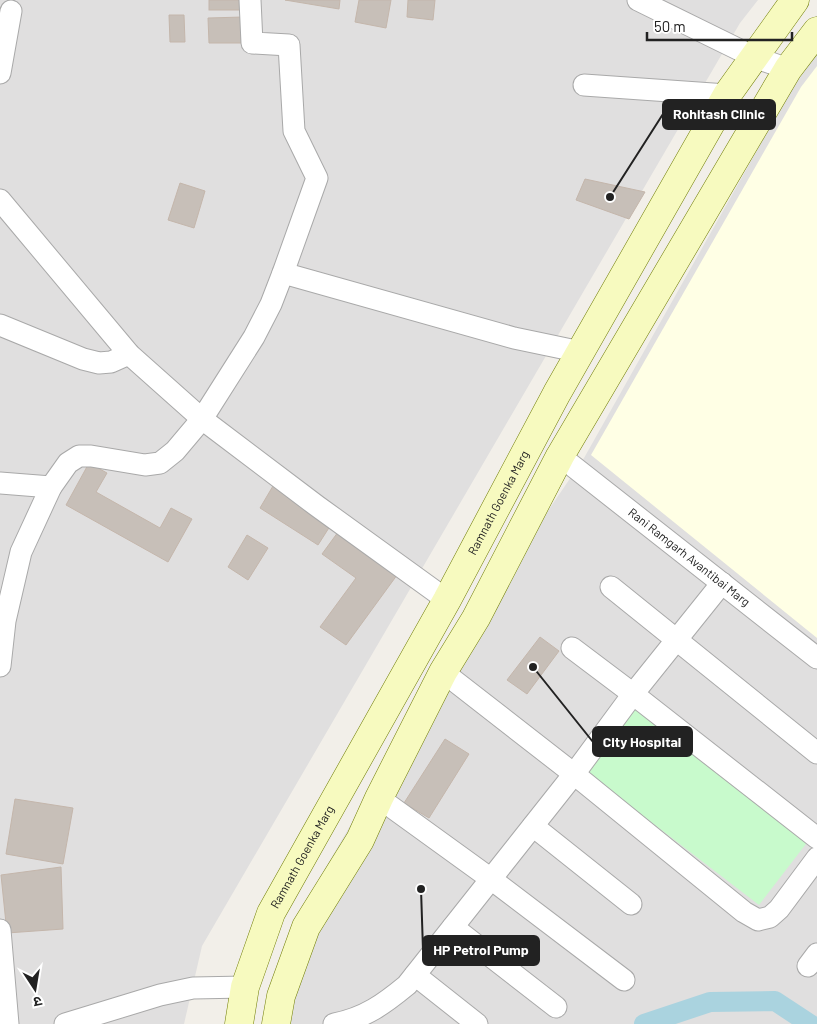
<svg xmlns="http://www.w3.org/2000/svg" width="817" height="1024" viewBox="0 0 817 1024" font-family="Barlow,'Noto Sans Devanagari',sans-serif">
  <rect width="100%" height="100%" fill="#f2efe9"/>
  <!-- residential -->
  <g fill="#e0dfdf">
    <polygon points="0,0 758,0 740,23 202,946 184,1024 0,1024"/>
    <polygon points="817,55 817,1024 269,1024 288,936 322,874 449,656 584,458 795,83"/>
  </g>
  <!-- education -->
  <polygon fill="#ffffe5" points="817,66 817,638 591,455 801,87"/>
  <!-- park -->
  <polygon fill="#c8facc" points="636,707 809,840 759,905 586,772"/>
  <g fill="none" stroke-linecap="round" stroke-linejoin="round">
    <!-- canal -->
    <polyline stroke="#aad3df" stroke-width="20" points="644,1024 710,1002 775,1001 810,1024"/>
  </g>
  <!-- building -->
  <g fill="#c7bfb8" stroke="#c4b6ab">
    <rect x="209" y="0" width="34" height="10"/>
    <polygon points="285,0 340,0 339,9"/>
    <polygon points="359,0 391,0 386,28 355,22"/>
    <polygon points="408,0 435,0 433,20 407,17"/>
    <polygon points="169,15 184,15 185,42 170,42"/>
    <polygon points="243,17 243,43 209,43 208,18"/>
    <polygon points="585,179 645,192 629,219 576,200"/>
    <polygon points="180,183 205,191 194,228 168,220"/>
    <polygon points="89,463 107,473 96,492 160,528 171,508 192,519 168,562 66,505"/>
    <polygon points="273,486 332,523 318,545 260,508"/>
    <polygon points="341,528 400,571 346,645 320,627 356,578 322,554"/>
    <polygon points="247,535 268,548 248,580 228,567"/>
    <polygon points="540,637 559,651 527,694 507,680"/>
    <polygon points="445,739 469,754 429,818 404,803"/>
    <polygon points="15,799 73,808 63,864 6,854"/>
    <polygon points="61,867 63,929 7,933 1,875"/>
  </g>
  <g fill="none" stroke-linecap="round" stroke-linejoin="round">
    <!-- street casing -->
    <g stroke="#a9a9a9" stroke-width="23">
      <g id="street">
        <polyline points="638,0 754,57 788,69"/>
        <polyline points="0,73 11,11"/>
        <polyline points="584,85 727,95"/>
        <polyline points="0,200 129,354 202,419 317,506 447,600"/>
        <polyline points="283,273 514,338 581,352"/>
        <polyline points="0,325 83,359 99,363 111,362 129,354"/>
        <path id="s1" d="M560,456L817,658"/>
        <polyline points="0,483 51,487"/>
        <polyline points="611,587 817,753"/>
        <polyline points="572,648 633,694 817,838"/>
        <polyline points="0,666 5,621 21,552 51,487 68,463 79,456 91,456 145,465 160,463 175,451 202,419 254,337 271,304 283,273 317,178 294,131 289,45 252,43 250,0"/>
        <polyline points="443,672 574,774 744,912 758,920 770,917 779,909 817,858"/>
        <polyline points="379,798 491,879 624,980"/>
        <polyline points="533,826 631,904"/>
        <polyline points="453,927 556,1007"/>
        <polyline points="0,930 8,1024"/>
        <polyline points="808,966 817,954"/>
        <polyline points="415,975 477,1024"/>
        <polyline points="65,1024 160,995 193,988 245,987"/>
        <path d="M334,1024C365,1018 384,1004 407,985L574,774L633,694L722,583"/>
      </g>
    </g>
    <!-- secondary casing -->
    <g stroke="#707d05" stroke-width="29">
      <g id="secondary">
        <path id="s2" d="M239,1024L245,987L271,913L447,600L557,393L727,95L795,0"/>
        <polyline points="276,1024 281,996 306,927 360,840 379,798 443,672 476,618 560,456 788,69 817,31"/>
      </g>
    </g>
    <!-- street -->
    <use href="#street" stroke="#fff" stroke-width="21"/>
    <!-- secondary -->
    <use href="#secondary" stroke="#f7fabf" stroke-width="28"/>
  </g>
  <g text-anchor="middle" stroke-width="4" stroke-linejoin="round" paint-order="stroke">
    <!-- street labels -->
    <g font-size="12" fill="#222" stroke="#fff">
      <text dy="4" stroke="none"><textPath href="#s2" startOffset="585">Ramnath Goenka Marg</textPath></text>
      <text dy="4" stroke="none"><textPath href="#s1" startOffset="164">Rani Ramgarh Avantibai Marg</textPath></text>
      <text dy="4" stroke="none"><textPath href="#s2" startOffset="180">Ramnath Goenka Marg</textPath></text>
    </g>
  </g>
  <!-- callouts -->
  <path fill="none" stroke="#222" stroke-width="2" d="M610 197L663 114M533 667L593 742M421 889L423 950"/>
  <g fill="#222" stroke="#fff" stroke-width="2">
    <circle cx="610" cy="197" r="5"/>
    <circle cx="533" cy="667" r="5"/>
    <circle cx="421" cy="889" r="5"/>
  </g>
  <g fill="#222" stroke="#222" stroke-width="2">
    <rect x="663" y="100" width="112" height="29" rx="5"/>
    <rect x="593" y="727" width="99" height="29" rx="5"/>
    <rect x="423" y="936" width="116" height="29" rx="5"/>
  </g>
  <g font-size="14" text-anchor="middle" font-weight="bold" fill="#fff">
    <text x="719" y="119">Rohitash Clinic</text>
    <text x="642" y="747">City Hospital</text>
    <text x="481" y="955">HP Petrol Pump</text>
  </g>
  <!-- north arrow -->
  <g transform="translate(35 989) rotate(168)" stroke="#ffffff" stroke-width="4" paint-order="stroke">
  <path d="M0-4L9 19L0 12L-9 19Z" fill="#222222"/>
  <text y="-8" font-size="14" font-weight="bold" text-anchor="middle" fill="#222222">उ</text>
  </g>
  <!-- scale -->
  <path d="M647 32v8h145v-8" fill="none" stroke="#222222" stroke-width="2.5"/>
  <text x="654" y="32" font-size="15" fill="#222222" stroke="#ffffff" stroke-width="4" paint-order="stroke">50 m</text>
</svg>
